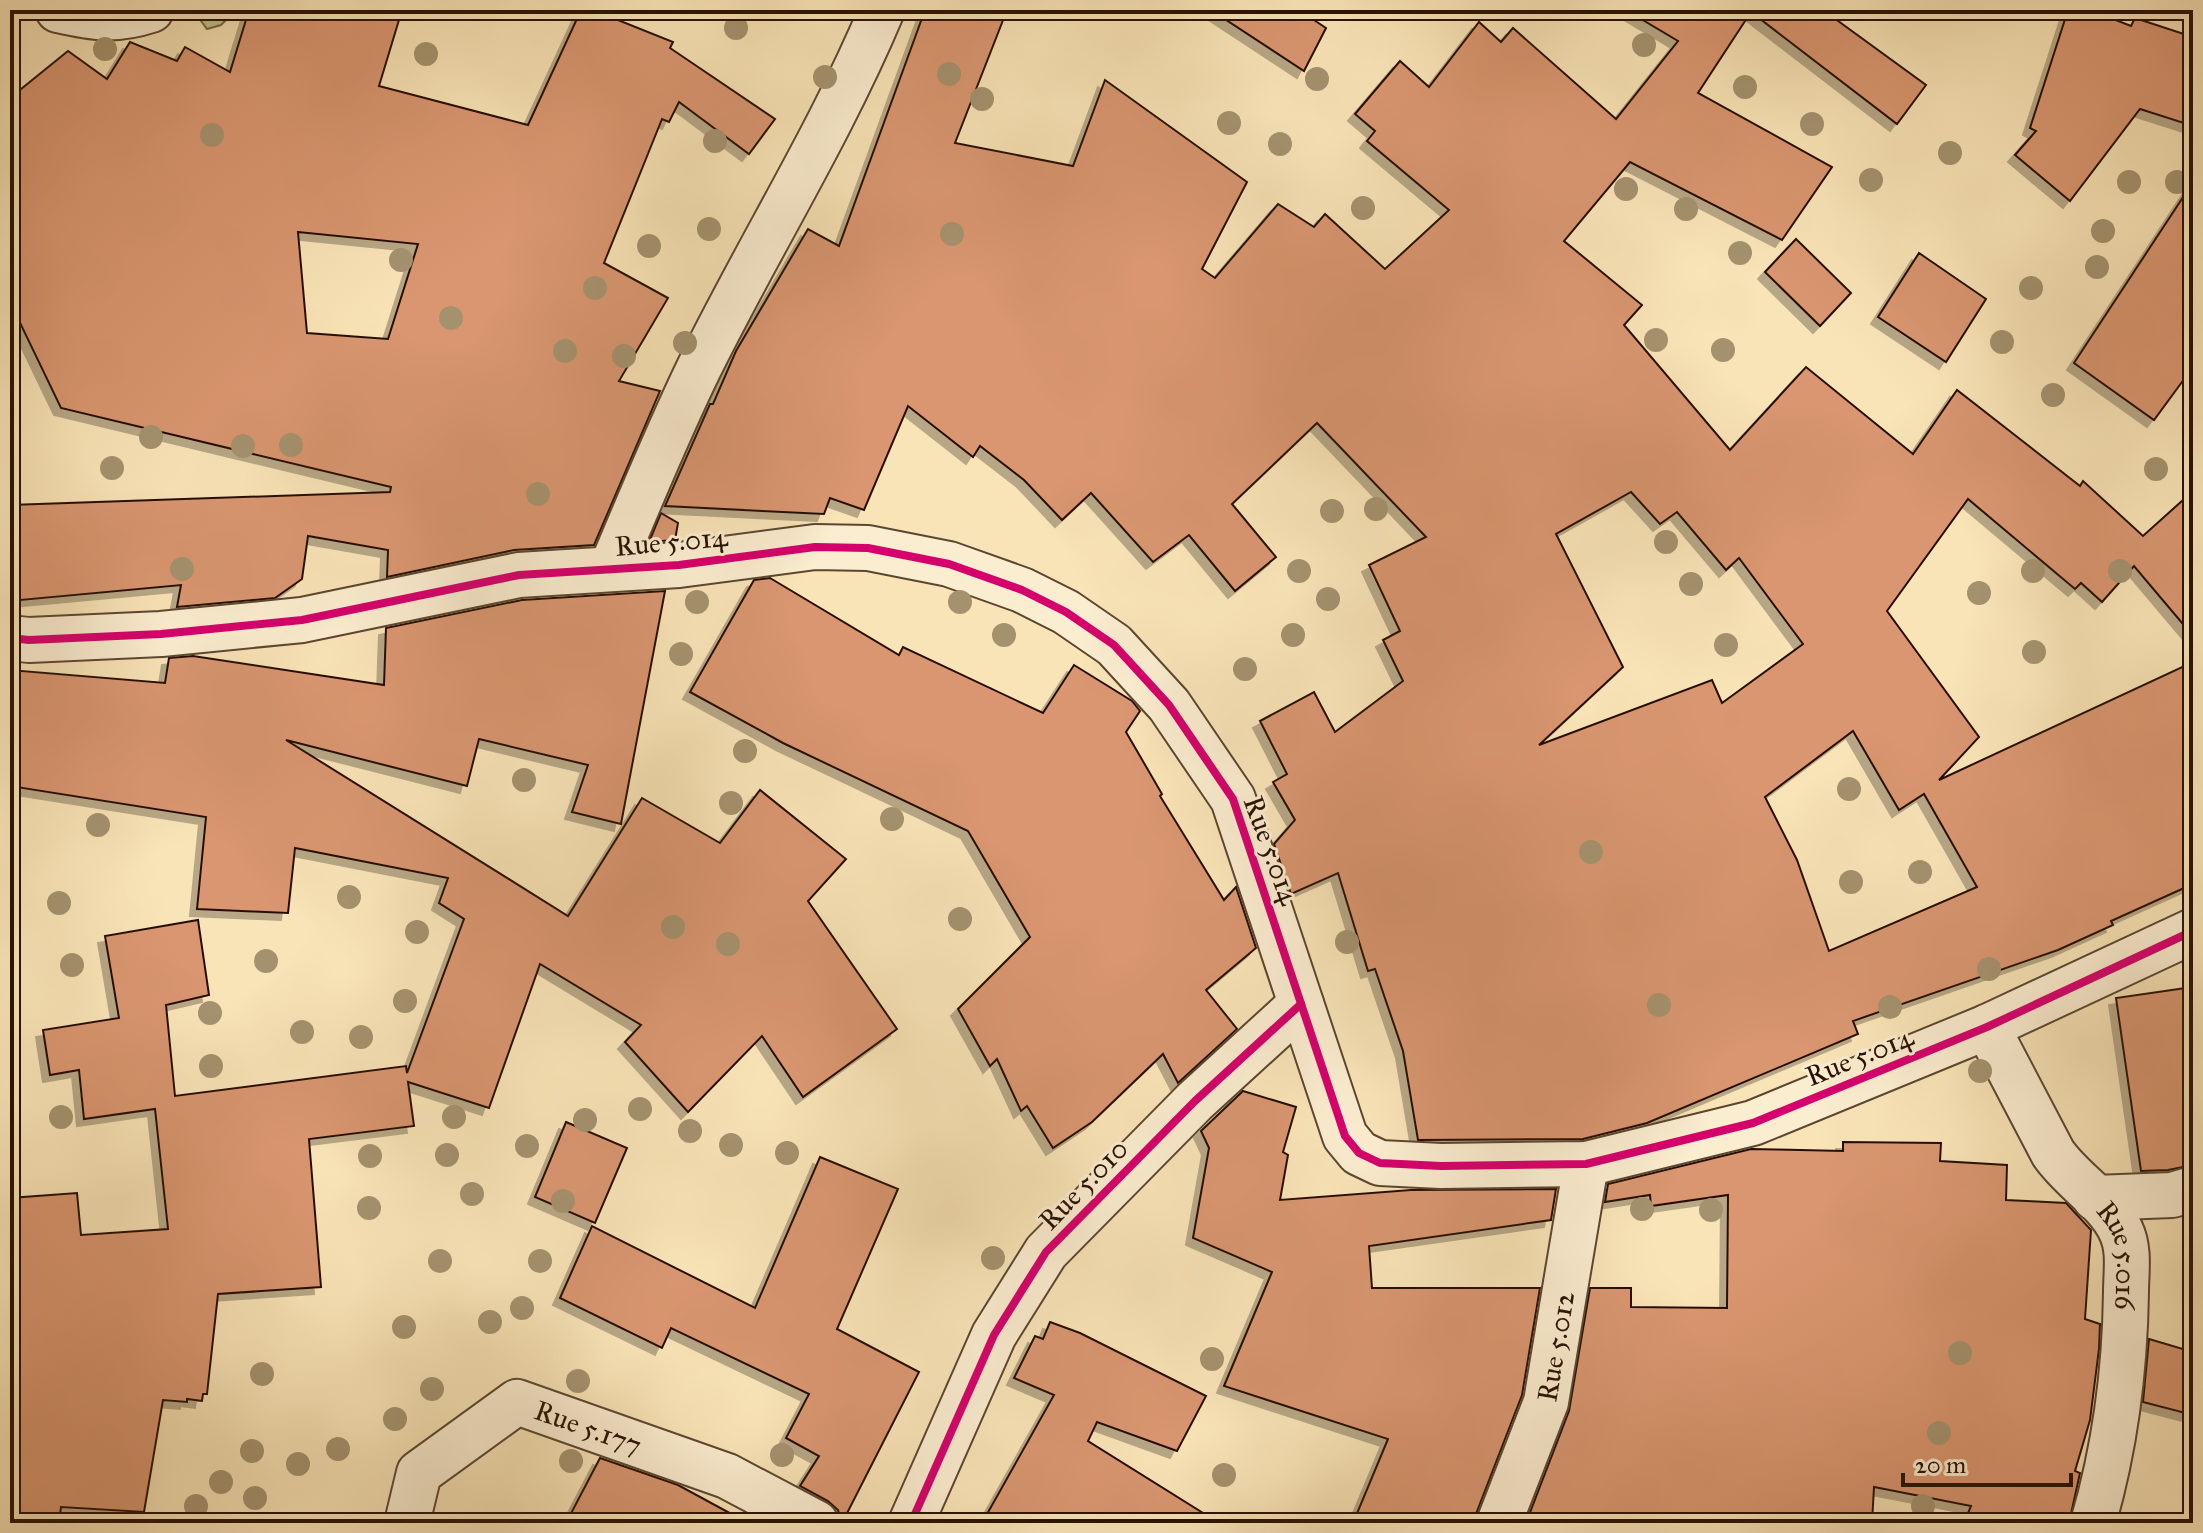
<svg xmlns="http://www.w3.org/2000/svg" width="2203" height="1533" viewBox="0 0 2203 1533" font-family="'IM FELL Great Primer',serif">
  <defs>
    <filter id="shadow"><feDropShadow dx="-7" dy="7" stdDeviation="0" flood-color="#0004"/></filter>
  </defs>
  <rect width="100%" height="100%" fill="#f9e4b7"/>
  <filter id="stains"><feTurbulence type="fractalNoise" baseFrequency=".0025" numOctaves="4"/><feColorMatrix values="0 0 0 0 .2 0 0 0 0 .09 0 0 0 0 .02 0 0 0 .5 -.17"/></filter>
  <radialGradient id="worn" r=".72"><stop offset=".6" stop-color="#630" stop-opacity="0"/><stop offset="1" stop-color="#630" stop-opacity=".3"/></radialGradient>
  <!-- green -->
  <polygon fill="#c2c38b" stroke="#756a47" stroke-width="2" points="193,10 236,10 221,25 207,29"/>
  <!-- building -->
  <g fill="#d99670" stroke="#281103" stroke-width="2" fill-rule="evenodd" filter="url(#shadow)">
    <path d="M249,10H402L379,86L528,125L581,10H593L673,42L670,48L775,119L749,154L679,102L669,122L662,119L604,263L668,298L619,381L660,391L594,545L514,550L387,577L388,550L308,536L302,579L275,598L177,607L181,585L10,601V505L390,492L391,487L61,408L10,302V98L68,51L107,79L130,42L177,61L185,47L230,72ZM298,232L418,244L388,339L307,333Z"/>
    <path d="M925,10H1007L955,143L1073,166L1105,80L1247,182L1202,269L1215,278L1278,204L1314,227L1325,214L1385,269L1449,210L1367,141L1375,131L1355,114L1400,61L1429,87L1479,22L1501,42L1513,28L1616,119L1678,41L1626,10H1823L1926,85L1897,124L1751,12L1698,93L1832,167L1782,240L1630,162L1564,241L1642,305L1624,325L1730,450L1806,367L1913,454L1957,390L2080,486L2083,481L2143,536L2193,491V636L2134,566L2102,602L2081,583L2075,589L1968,499L1887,611L1979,737L1939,780L2193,662V884L2111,921L2113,925L2058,950L1853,1021L1858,1034L1647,1123L1583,1139L1418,1140L1403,1051L1375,969L1368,971L1338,873L1291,894L1274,844L1295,820L1273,782L1287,774L1260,721L1314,692L1335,732L1403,681L1383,640L1400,631L1369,565L1426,537L1317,423L1232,504L1276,557L1235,591L1189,535L1153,562L1091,493L1062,520L1024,480L980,446L973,457L908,406L864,510L830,498L824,514L665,506L710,404H713L736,351L808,229L839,246ZM1631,492L1660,524L1677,512L1726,570L1739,558L1803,644L1722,703L1712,680L1539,745L1623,667L1556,534ZM1853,731L1899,810L1924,794L1977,887L1829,951L1797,860L1765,797Z"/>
    <polygon points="1211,10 1299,10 1326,28 1304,71"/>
    <polygon points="2068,10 2090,10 2131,26 2135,18 2193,37 2193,126 2140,109 2070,201 2015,155 2036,131 2030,128"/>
    <polygon points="2193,182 2193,367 2154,420 2074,363"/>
    <polygon points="1796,239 1851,293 1820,326 1765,272"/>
    <polygon points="1919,253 1986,299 1946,362 1878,317"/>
    <polygon points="661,513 678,523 675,540 649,542"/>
    <polygon points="770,578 899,655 903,647 1043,713 1074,665 1132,701 1140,711 1126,732 1162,794 1160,796 1224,900 1236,887 1256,948 1206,990 1237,1029 1178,1083 1163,1054 1092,1122 1053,1148 1027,1106 1021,1111 997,1059 990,1066 958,1009 1030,937 968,831 783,743 690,692 754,580"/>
    <polygon points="665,591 621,824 572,812 588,765 479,739 467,786 286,740 568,916 642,798 720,843 760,790 846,859 808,901 897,1029 803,1097 762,1036 688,1112 625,1042 641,1025 540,964 489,1108 408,1082 414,1126 309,1139 321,1287 218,1294 207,1394 203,1394 202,1401 187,1399 187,1402 163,1400 144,1512 61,1507 59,1523 10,1523 10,1198 77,1193 81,1235 168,1229 155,1109 84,1119 79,1070 50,1075 43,1030 119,1018 105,936 198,920 209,995 166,1005 175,1096 406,1066 407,1073 464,919 439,903 448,878 295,848 288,913 197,909 206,817 10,786 10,670 165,683 169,658 193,656 384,685 386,628 522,600"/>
    <polygon points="2193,987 2193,1165 2168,1170 2141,1171 2116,998"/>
    <polygon points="1243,1091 1296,1107 1283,1152 1288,1155 1280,1200 1411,1190 1556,1189 1551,1220 1369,1246 1372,1288 1540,1288 1522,1395 1476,1514 1475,1523 1353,1523 1388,1439 1224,1386 1272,1272 1193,1238 1209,1148 1201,1131"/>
    <polygon points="566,1122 627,1148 595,1223 535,1197"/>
    <polygon points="1843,1142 1941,1143 1940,1161 2007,1165 2006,1200 2066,1203 2091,1230 2085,1319 2100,1324 2099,1349 2090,1420 2075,1471 2080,1473 2069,1523 1964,1523 1971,1506 1874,1487 1872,1523 1526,1523 1569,1411 1590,1288 1631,1288 1631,1307 1727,1308 1728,1195 1651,1206 1650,1195 1605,1202 1608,1184 1751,1149 1843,1151"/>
    <polygon points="820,1157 898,1189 837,1329 919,1372 842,1523 838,1510 828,1501 800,1486 819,1456 786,1438 809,1394 671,1328 662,1348 560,1298 592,1226 755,1308"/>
    <polygon points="1050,1322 1080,1333 1206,1396 1177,1451 1097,1422 1088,1441 1219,1523 982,1523 1054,1395 1014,1378 1035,1336 1043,1339"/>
    <polygon points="2149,1339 2193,1352 2193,1415 2143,1402"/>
    <polygon points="600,1458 678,1485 748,1523 566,1523"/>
  </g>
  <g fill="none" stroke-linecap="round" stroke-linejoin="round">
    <!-- minor casing -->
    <g stroke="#5c4630" stroke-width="48">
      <g id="minor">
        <path d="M58,10C94,18 114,22 151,10"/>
        <path d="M611,569C639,502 667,434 699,368C758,248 830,134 882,10"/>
        <polyline points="10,638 29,640 161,634 302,620 519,575 679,565 815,547 868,548 949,564 1022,590 1066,612 1114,645 1169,705 1233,799 1345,1136 1359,1153 1380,1163 1441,1166 1586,1164 1753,1123 1987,1027 2193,931"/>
        <path id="s1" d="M1987,1027L2053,1153C2072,1181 2107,1200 2121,1231C2130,1250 2126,1272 2126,1292C2125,1370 2115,1448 2093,1523"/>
        <polyline points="2095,1198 2172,1195 2193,1189"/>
        <path id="s2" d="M407,1523L419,1473L517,1402L727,1476L816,1523"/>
        <polyline points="911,1523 994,1335 1046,1252 1195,1101 1301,1004"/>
        <path id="s3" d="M1499,1523L1546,1402L1586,1164"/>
      </g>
    </g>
    <!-- minor -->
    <use href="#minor" stroke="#fbedd0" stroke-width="44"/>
    <!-- cycleway casing -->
    <g stroke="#fbedd0" stroke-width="13">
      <g id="cycleway">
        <polyline points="10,638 29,640 161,634 302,620 519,575 679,565 815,547 868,548 949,564 1022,590 1066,612 1114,645 1169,705 1233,799 1345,1136 1359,1153 1380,1163 1441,1166 1586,1164 1753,1123 1987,1027 2193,931"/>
        <polyline points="911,1523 994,1335 1046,1252 1195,1101 1301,1004"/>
      </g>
    </g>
    <!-- cycleway -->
    <use href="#cycleway" stroke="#d6006c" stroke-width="8"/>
  </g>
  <!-- trees -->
  <g fill="#a4926e">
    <circle cx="736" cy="28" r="12"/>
    <circle cx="1644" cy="45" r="12"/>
    <circle cx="105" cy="49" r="12"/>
    <circle cx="426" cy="54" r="12"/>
    <circle cx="949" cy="74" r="12"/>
    <circle cx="825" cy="77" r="12"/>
    <circle cx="1317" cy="79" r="12"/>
    <circle cx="1745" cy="87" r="12"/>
    <circle cx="982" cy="99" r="12"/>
    <circle cx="1229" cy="123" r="12"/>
    <circle cx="1812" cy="124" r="12"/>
    <circle cx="212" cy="135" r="12"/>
    <circle cx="715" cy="141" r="12"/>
    <circle cx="1280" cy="144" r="12"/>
    <circle cx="1950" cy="153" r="12"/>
    <circle cx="1871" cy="180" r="12"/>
    <circle cx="2129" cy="182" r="12"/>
    <circle cx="2177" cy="182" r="12"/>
    <circle cx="1626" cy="189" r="12"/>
    <circle cx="1363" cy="208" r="12"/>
    <circle cx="1686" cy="209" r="12"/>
    <circle cx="709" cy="229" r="12"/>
    <circle cx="2103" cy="231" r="12"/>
    <circle cx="952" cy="234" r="12"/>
    <circle cx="649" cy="246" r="12"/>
    <circle cx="1740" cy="253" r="12"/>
    <circle cx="401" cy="260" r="12"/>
    <circle cx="2097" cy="267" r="12"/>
    <circle cx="595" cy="288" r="12"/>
    <circle cx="2031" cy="288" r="12"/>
    <circle cx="451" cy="318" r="12"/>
    <circle cx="1656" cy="340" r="12"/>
    <circle cx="2002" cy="342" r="12"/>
    <circle cx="685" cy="343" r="12"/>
    <circle cx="1723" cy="350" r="12"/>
    <circle cx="565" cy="351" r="12"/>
    <circle cx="624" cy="356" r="12"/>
    <circle cx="2053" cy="395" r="12"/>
    <circle cx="151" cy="437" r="12"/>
    <circle cx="291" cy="445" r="12"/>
    <circle cx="243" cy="446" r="12"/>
    <circle cx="112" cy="468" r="12"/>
    <circle cx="2156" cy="469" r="12"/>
    <circle cx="538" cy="494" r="12"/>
    <circle cx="1376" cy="509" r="12"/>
    <circle cx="1332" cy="511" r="12"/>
    <circle cx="1666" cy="542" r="12"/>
    <circle cx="182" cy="569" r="12"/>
    <circle cx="1299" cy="571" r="12"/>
    <circle cx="2033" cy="571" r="12"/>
    <circle cx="2120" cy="571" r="12"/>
    <circle cx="1691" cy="584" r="12"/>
    <circle cx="1979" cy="593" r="12"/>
    <circle cx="1328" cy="599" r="12"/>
    <circle cx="697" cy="602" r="12"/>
    <circle cx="960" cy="602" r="12"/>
    <circle cx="1004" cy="635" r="12"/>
    <circle cx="1293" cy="635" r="12"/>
    <circle cx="1726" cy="645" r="12"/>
    <circle cx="2034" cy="652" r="12"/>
    <circle cx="681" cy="654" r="12"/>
    <circle cx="1245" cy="669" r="12"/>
    <circle cx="745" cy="751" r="12"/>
    <circle cx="524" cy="780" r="12"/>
    <circle cx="1849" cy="789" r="12"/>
    <circle cx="731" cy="803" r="12"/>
    <circle cx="892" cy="819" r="12"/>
    <circle cx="98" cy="825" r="12"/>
    <circle cx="1591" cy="852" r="12"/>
    <circle cx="1920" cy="872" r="12"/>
    <circle cx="1851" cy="882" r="12"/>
    <circle cx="349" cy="897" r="12"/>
    <circle cx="59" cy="903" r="12"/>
    <circle cx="960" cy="919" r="12"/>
    <circle cx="673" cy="927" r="12"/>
    <circle cx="417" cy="932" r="12"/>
    <circle cx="1347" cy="942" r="12"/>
    <circle cx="728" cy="944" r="12"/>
    <circle cx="266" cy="961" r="12"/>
    <circle cx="72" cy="965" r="12"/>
    <circle cx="1989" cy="969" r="12"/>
    <circle cx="405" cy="1001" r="12"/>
    <circle cx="1659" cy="1005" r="12"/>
    <circle cx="1890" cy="1007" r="12"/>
    <circle cx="210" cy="1013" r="12"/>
    <circle cx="302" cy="1032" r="12"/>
    <circle cx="361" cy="1037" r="12"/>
    <circle cx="211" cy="1066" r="12"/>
    <circle cx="1980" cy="1071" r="12"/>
    <circle cx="640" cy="1109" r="12"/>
    <circle cx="61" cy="1117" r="12"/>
    <circle cx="454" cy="1117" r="12"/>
    <circle cx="585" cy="1120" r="12"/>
    <circle cx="690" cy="1131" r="12"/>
    <circle cx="731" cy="1145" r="12"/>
    <circle cx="527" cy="1146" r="12"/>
    <circle cx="787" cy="1153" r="12"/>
    <circle cx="447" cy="1155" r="12"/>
    <circle cx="370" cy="1156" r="12"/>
    <circle cx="472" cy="1194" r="12"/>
    <circle cx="563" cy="1201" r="12"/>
    <circle cx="369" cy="1208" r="12"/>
    <circle cx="1642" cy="1209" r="12"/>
    <circle cx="1711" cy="1210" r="12"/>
    <circle cx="993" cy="1258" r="12"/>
    <circle cx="440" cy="1261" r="12"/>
    <circle cx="540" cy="1261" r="12"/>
    <circle cx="522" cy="1308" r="12"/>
    <circle cx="490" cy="1322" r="12"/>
    <circle cx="404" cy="1327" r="12"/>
    <circle cx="1960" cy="1353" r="12"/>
    <circle cx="1212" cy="1359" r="12"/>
    <circle cx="262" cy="1374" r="12"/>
    <circle cx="578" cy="1381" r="12"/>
    <circle cx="432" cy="1389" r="12"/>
    <circle cx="395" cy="1419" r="12"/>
    <circle cx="1939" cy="1433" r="12"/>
    <circle cx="338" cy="1449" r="12"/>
    <circle cx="252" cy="1451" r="12"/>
    <circle cx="782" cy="1455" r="12"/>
    <circle cx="571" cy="1461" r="12"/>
    <circle cx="298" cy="1464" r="12"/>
    <circle cx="1224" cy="1475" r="12"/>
    <circle cx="221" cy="1482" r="12"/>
    <circle cx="255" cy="1498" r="12"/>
    <circle cx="196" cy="1506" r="12"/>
    <circle cx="1923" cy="1506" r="12"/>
  </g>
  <g text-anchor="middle" stroke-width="6" stroke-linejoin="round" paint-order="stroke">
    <!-- street labels -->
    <g font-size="28" fill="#281103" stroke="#fbedd0">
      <text transform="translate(671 541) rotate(-5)" y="10">Rue 5.014</text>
      <text transform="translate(1272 850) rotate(70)" y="10">Rue 5.014</text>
      <text transform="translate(1859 1056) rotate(-22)" y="10">Rue 5.014</text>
      <text transform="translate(1083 1184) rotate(-46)" y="10">Rue 5.010</text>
      <text dy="10" stroke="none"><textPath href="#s1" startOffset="270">Rue 5.016</textPath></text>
      <text dy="10" stroke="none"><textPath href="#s3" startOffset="186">Rue 5.012</textPath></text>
      <text dy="10" stroke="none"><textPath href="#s2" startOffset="248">Rue 5.177</textPath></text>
    </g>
  </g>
  <!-- margin -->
  <rect width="2203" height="1533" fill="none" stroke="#f9e4b7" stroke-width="40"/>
  <rect x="12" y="12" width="2179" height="1509" fill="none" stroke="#281103" stroke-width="4"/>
  <rect x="20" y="20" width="2163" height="1493" fill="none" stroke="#281103" stroke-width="2"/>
  <!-- scale -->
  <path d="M1903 1473v12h168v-12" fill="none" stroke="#281103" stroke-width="4"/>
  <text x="1915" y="1473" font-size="24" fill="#281103" stroke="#fbedd0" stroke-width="6" paint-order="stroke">20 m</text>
  <rect width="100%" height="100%" filter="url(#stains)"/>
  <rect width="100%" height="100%" fill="url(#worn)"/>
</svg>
